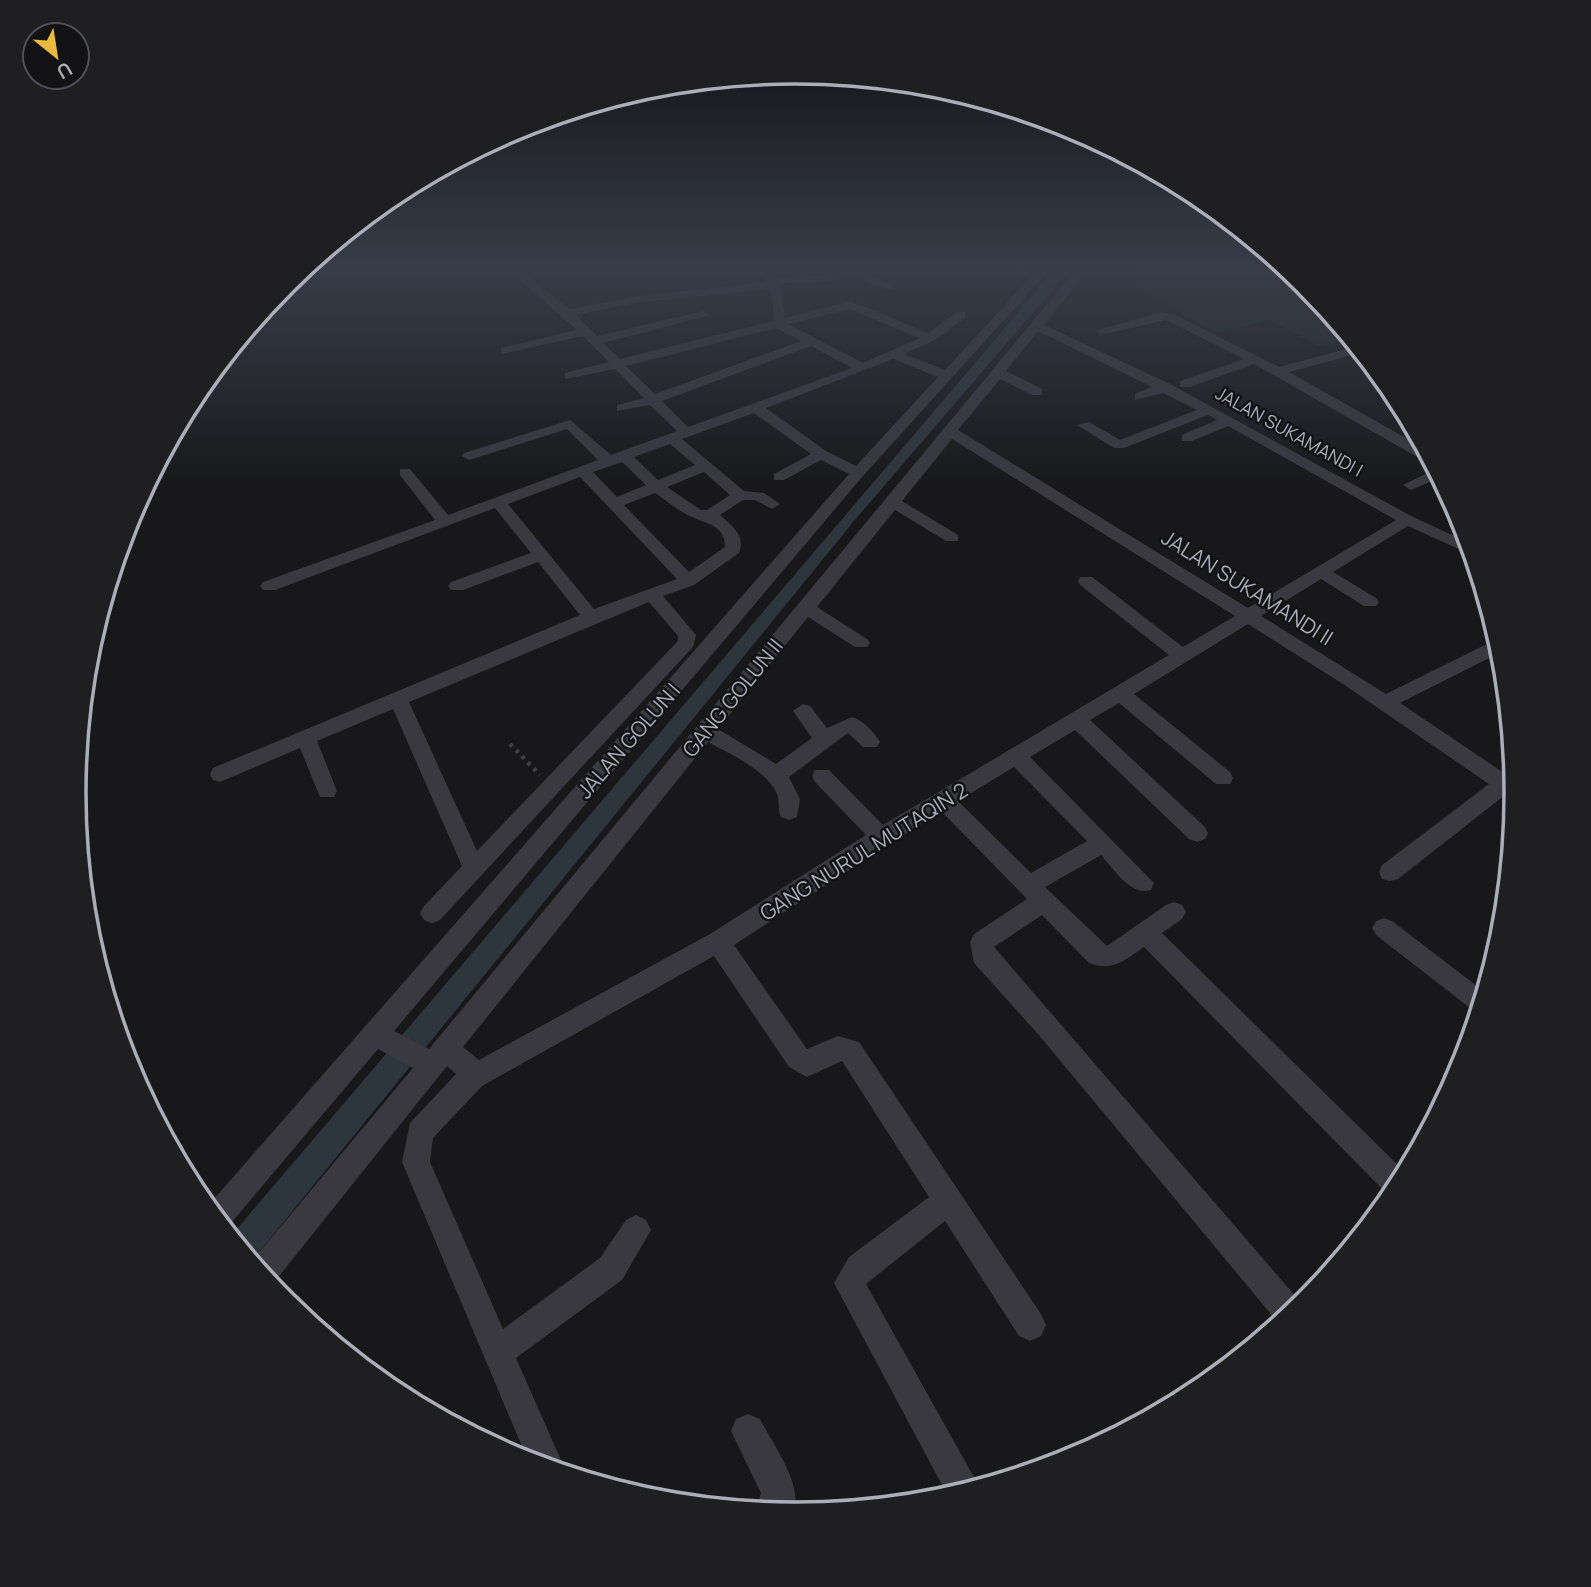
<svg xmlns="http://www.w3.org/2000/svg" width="1591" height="1587" viewBox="0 0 1591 1587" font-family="Manrope,sans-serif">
  <rect width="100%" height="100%" fill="#18181a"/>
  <!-- green -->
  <polygon fill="#202821" points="1162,267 1286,267 1306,283 1353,340 1318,346 1270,320 1216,333 1132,286 1141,278 1126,270"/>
  <!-- water -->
  <polygon fill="#2e363d" points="1057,267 1072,267 854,521 251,1262 230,1237"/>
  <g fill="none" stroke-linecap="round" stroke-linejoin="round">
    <!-- path -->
    <polyline stroke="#3f4045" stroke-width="4.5" stroke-dasharray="3.5 5" stroke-linecap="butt" points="510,744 540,775"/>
    <!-- minor -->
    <g fill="#39393f" fill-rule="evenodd">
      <path d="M505,267H516L569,309L640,296L767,282L754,267H765L774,277L824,276L853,267H868L861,271L892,285V289H884L850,275L825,282L780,283L785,318L851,301L928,333L957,312H965V318L933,341L904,354L945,370L1040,267H1052L863,476L394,1031L429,1049L1078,267H1090L1044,325L1170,384L1413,517L1470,543L1474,556L1408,526L1333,572L1376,598L1379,602L1376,606H1364L1321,579L1261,616L1386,694L1499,638L1503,651L1400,703L1516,781L1517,800L1505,795L1398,879L1390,881L1382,879L1379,872L1382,865L1489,784L1343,684L1248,624L1134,694L1230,772L1233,778L1230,784H1216L1119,703L1090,720L1205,827L1208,833L1205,839L1197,842L1189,839L1075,730L1030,757L1154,883L1151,890C1131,897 1113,868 1101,855L1045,887L1107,946L1166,905L1174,902L1182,905L1186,912L1182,919L1162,933L1407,1174L1395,1195L1390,1197L1144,947C1125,960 1113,972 1089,963L1042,915L994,947L1303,1305L1280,1325L1038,1034L974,963L970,942L974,934L1027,899L941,811L734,945L807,1049L838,1036L859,1042L1041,1314L1046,1325L1041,1336L1030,1341L1019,1336L945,1221L866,1284L980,1488L949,1498L834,1283L849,1257L929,1197L842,1061L807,1077L789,1067L714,956L482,1086L433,1138L430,1162L503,1329L600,1258L626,1220L636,1215L646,1220L651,1230L622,1280L516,1358L565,1469L563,1474L529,1463L402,1162L410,1123L456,1074L447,1066L272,1285L251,1262L413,1068L378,1049L226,1229L206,1208L849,474L821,460L784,480H774V474L811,454L754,413L682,439L744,491L764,493L780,504L772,509L755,500H743L720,515C732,526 746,535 739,553L694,585L663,596L696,635L693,647L440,920L432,923L424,920L420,913L424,906L462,866L393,709L317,741L337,791L334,797H320L300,748L220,782L213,780L210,774L213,768L580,615L538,562L463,590H451L448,586L451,582L531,553L495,508L275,590H263L260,586L263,582L435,520L400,475V469H410L448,515L598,460L567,429L469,460L462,456L464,453L570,420L611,455L677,431L650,405L617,411V405L644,398L615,369L565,379V373L609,362L583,336L501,354V348L577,330ZM771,289L774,321L620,359L603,343L710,315L704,311L597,336L576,315L640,302ZM850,309L919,338L863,363L788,324ZM776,328L801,341L655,394L626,366ZM1038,331L1152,387L1135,394V400L1163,393L1197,410L1120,440L1089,422L1077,425L1114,448H1124L1208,415L1217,420L1182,435V441H1192L1228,426L1396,520L1248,608L958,430L1000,379L1032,395H1042V389L1006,371ZM811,346L852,368L688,427L662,401ZM893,359L938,377L856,466L826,451L766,408ZM952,439L1235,616L1183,647L1092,577H1080L1078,581L1080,585L1169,655L883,825L829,770H815L812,776L815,782L866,835L710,934L479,1060L463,1047L708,742C730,754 762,768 775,790C781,799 777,808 781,817L789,820L797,817L800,799L789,777L848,733L863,747H877L880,742C874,732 863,720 852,717L827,728L810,706L803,704L793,711L812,738L776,764L718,729L808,617L855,647H867L870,643L867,639L817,607L895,510L946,541H958V535L902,501ZM670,444L695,465L658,480L634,457ZM622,462L646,485L617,497L593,472ZM704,472L730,495L707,510H701L667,487ZM580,477L677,579L594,609L508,504ZM655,493C666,500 679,512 692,517C707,524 725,525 725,547L689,572L624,505ZM649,602L678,636V641L477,851L409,702ZM1014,767L1087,841L1031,873L958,801Z"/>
      <polygon points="1161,312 1173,314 1279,367 1357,346 1363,352 1289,372 1427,450 1433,463 1426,462 1254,364 1190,387 1180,387 1180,381 1244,359 1166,320 1101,335 1095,331"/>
      <polygon points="1436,469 1441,477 1411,490 1403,485"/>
      <polygon points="1384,918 1392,921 1486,993 1479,1015 1376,935 1372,928 1376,921"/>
      <path d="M748,1414L760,1419C773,1445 805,1486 793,1515L756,1511L761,1493L731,1431L736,1419Z"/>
    </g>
  </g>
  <!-- sky -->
  <linearGradient id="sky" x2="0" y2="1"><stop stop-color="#0d0d0e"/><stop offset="0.55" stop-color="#373d49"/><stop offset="1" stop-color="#373d49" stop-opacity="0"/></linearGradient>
  <rect width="1591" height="489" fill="url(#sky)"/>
  <g text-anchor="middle" stroke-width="5" stroke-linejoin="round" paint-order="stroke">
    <!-- far-street labels -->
    <g font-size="18" fill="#abaeb9" stroke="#131315">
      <text transform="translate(1289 432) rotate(29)" y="6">JALAN SUKAMANDI I</text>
    </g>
    <!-- street labels -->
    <g font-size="21" fill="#abaeb9" stroke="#131315">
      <text transform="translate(1247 588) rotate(32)" y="7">JALAN SUKAMANDI II</text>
      <text transform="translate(733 698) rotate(-51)" y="7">GANG GOLUN II</text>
      <text transform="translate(629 741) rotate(-49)" y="7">JALAN GOLUN I</text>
      <text transform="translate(864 852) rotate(-32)" y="7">GANG NURUL MUTAQIN 2</text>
    </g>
  </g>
  <!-- crop -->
  <path d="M0 0H1591V1587H0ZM86 793a709 709 0 1 1 1418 0a709 709 0 1 1-1418 0Z" fill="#1f1f22" fill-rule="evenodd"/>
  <path fill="none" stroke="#abaeb9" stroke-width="3.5" d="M86 793a709 709 0 1 1 1418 0a709 709 0 1 1-1418 0Z"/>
  <!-- north arrow -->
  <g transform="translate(56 56) rotate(150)"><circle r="33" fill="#131315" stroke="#505157" stroke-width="2"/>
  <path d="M0-5L12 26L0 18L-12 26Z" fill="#eab93f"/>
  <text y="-10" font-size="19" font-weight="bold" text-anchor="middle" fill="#abaeb9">U</text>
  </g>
</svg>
